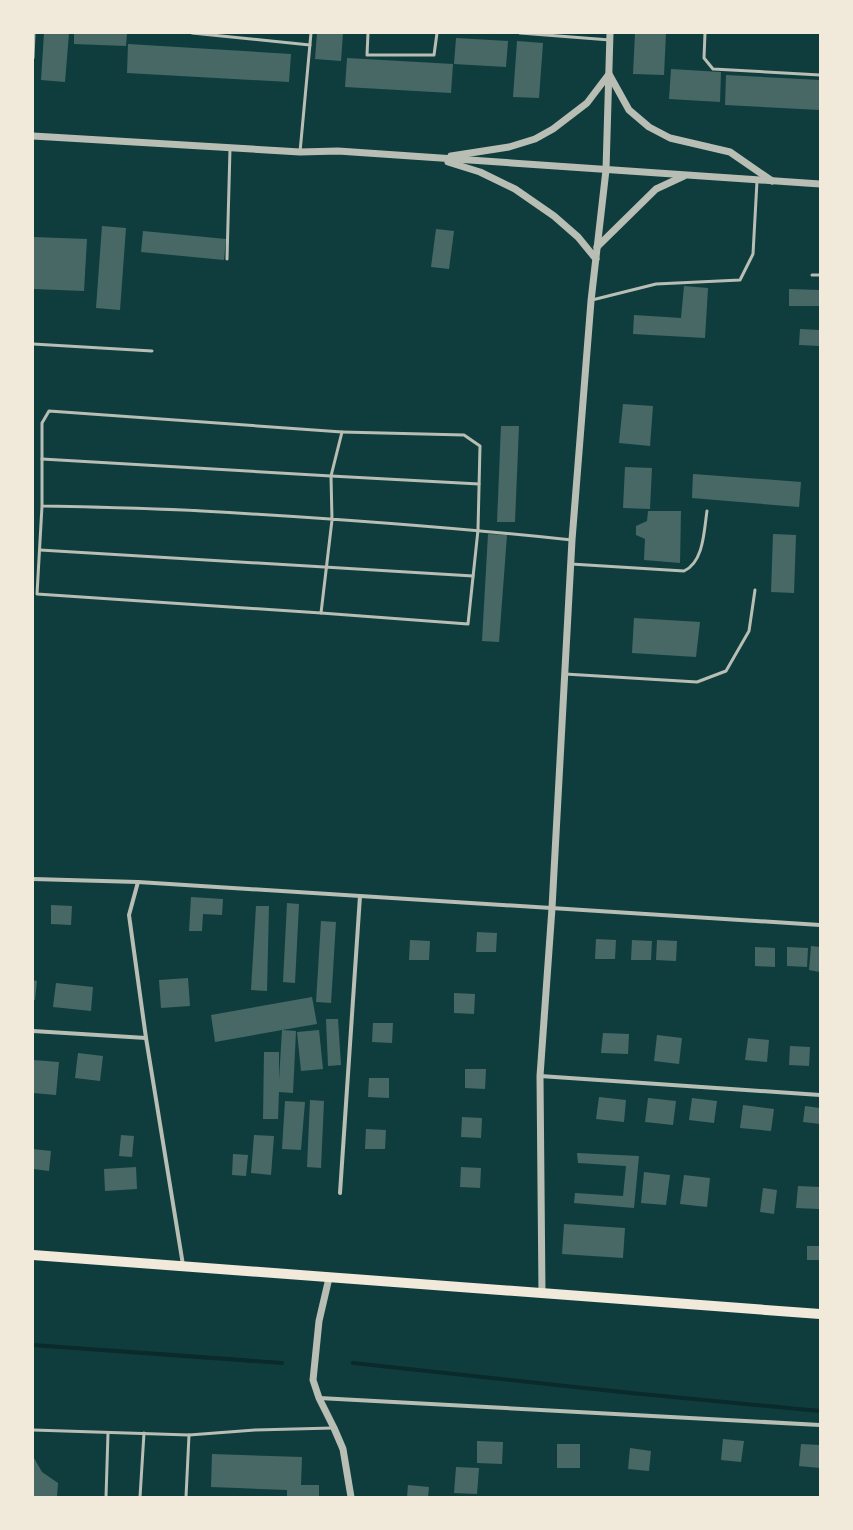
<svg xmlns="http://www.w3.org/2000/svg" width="853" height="1530" viewBox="0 0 853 1530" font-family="'Nunito Sans',sans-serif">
  <rect width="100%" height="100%" fill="#0f3d3e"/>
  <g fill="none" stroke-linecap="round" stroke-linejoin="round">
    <!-- stream -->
    <g stroke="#0a2a2b" stroke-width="4">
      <polyline points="33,1345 282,1363"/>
      <polyline points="353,1363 631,1393 820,1411"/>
    </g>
  </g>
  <!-- building -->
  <g fill="#486865">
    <polygon points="44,33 69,33 65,82 41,80"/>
    <polygon points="74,33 127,33 126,46 74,44"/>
    <polygon points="317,33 343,33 341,61 315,59"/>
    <polygon points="635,33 666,33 664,75 633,74"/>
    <polygon points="456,38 508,41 506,67 454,64"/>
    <polygon points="517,41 543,43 539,98 513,97"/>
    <polygon points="128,44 291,54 289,82 127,73"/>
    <polygon points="347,58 453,64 451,93 345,87"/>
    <polygon points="671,69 721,72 720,102 669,99"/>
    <polygon points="726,75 820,80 820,110 725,105"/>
    <polygon points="102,226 126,228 120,310 96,308"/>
    <polygon points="436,229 454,231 449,269 431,267"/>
    <polygon points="143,231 226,239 224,260 141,252"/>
    <polygon points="33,237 87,239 84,291 33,289"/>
    <polygon points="684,286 708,288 705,338 633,334 634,315 681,318"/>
    <polygon points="789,289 820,290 820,306 789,306"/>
    <polygon points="800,329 820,330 820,346 799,345"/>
    <polygon points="623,404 653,406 650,446 619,443"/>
    <polygon points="501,426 519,426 515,522 497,522"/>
    <polygon points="625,467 652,468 650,509 623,508"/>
    <polygon points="693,474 801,482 799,507 692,498"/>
    <polygon points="648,511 681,511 680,563 644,560 645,539 636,535 636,526 647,521"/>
    <polygon points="488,534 507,535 499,642 482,641"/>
    <polygon points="773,534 796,535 794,593 771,592"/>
    <polygon points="634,618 700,622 696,657 632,653"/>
    <polygon points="191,897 223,899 222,915 203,914 202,931 189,931"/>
    <polygon points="287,903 299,904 295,983 283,982"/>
    <polygon points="51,905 72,906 71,925 51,924"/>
    <polygon points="256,906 269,906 267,991 251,990"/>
    <polygon points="321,921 336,922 331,1003 316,1002"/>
    <polygon points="477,932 497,933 496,952 476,952"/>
    <polygon points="596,939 616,940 615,959 595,959"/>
    <polygon points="410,940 430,941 429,960 409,960"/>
    <polygon points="632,940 652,941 651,960 631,960"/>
    <polygon points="657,940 677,941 676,961 656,960"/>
    <polygon points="811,946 820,947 820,972 809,970"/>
    <polygon points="755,947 775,948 775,967 755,966"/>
    <polygon points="787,947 808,948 807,967 787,966"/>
    <polygon points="188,978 190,1006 161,1008 159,980"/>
    <polygon points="33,980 37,981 35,1000 33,1000"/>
    <polygon points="56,983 93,987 91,1011 53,1007"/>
    <polygon points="454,993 475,994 474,1014 454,1013"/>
    <polygon points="312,997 317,1024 282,1030 296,1031 293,1093 279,1092 278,1119 263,1119 264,1052 279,1052 279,1080 282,1030 215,1042 211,1015"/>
    <polygon points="326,1019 338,1019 341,1065 328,1066"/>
    <polygon points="373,1023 393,1023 392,1043 372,1042"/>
    <polygon points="319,1030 323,1069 301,1071 297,1032"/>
    <polygon points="603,1033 629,1034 628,1054 601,1053"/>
    <polygon points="657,1035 682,1038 679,1064 654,1061"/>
    <polygon points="748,1038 769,1040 767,1062 745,1060"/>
    <polygon points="790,1046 810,1047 809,1066 789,1065"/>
    <polygon points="78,1053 103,1056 100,1081 75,1078"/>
    <polygon points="33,1060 59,1062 56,1095 33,1093"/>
    <polygon points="465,1069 486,1069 485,1089 465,1088"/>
    <polygon points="369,1078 389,1078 389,1098 368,1097"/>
    <polygon points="599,1097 626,1100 624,1122 596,1119"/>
    <polygon points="648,1098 676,1101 673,1125 645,1122"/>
    <polygon points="692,1098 717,1101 714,1123 689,1120"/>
    <polygon points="310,1100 324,1101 321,1168 307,1167"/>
    <polygon points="285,1101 305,1102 301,1150 282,1149"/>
    <polygon points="743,1105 774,1109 771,1131 740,1128"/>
    <polygon points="805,1106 820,1108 820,1124 803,1122"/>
    <polygon points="462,1117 482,1118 481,1138 461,1137"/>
    <polygon points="366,1129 386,1130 385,1149 365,1149"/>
    <polygon points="121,1135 134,1136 132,1157 119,1156"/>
    <polygon points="254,1135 274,1136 271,1175 251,1173"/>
    <polygon points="33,1149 51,1151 49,1171 33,1169"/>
    <polygon points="577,1153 639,1156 634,1208 574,1203 575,1193 623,1196 626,1166 578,1163"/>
    <polygon points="233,1154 248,1155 246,1176 232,1175"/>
    <polygon points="136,1167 137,1189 105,1191 104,1169"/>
    <polygon points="461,1167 481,1168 480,1188 460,1187"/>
    <polygon points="644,1172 670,1175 666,1205 641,1203"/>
    <polygon points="684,1175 710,1178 707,1207 680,1204"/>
    <polygon points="798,1186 820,1187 819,1209 796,1208"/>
    <polygon points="763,1188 777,1190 774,1214 760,1212"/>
    <polygon points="564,1224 625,1228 623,1258 562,1254"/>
    <rect x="807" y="1246" width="13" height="14"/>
    <polygon points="723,1439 744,1441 741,1462 721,1460"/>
    <polygon points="477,1441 503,1442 502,1464 477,1463"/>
    <rect x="557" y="1444" width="23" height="24"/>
    <polygon points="801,1444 820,1445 820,1468 799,1466"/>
    <polygon points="630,1448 651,1451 649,1471 628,1469"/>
    <polygon points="212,1454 302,1457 301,1485 319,1485 319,1497 287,1497 287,1490 211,1487"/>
    <polygon points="33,1458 34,1458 42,1472 58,1483 57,1497 33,1497"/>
    <polygon points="456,1467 479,1468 477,1494 454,1493"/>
    <polygon points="408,1485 429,1487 428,1497 407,1497"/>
  </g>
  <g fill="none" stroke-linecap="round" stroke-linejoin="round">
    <!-- service -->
    <g stroke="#b8beb3" stroke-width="3">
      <polyline points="192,33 310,45"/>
      <polyline points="368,33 367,55 434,55 437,33"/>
      <polyline points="520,33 610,40"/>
      <polyline points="705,33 704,58 713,69 820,75"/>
      <polyline points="33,58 34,33"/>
      <polyline points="300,152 311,33"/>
      <polyline points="227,259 230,149"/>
      <polyline points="812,275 820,275"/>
      <polyline points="592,300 656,284 740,280 753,254 757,181"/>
      <polyline points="33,344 152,351"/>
      <polyline points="42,459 331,476 479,484"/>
      <path d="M42,506V423L49,411L342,432L331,476L332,520L321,613L37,594L42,506C95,507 149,508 202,511C325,518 449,527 572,540"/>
      <polyline points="40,550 473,576"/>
      <path d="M571,564L684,571C704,562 704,530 707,511"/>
      <polyline points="321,613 468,624 478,530 480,446 464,435 342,432"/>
      <polyline points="565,674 697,682 726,671 749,631 755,590"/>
      <polyline points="33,1430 189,1435 255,1430 333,1428"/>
      <polyline points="106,1497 108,1433"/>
      <polyline points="140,1497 144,1433"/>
      <polyline points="186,1497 189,1435"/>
    </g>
    <!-- minor -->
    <g stroke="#b8beb3" stroke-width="4">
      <polyline points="33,879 138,882 820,925"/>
      <polyline points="138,882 129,915 146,1038 183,1265"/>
      <polyline points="33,1031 146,1038"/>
      <polyline points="540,1076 820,1095"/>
      <polyline points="340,1193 360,896"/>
      <polyline points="319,1398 820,1425"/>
    </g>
    <!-- tertiary -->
    <g stroke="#b8beb3" stroke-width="7">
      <polyline points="33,136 300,152 338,151 820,184"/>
      <polyline points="451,156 509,147 535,139 553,129 587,103 609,74 629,110 649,127 670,138 730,152 772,181"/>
      <polyline points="448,162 480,172 515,189 554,216 578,237 596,259"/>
      <polyline points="597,247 656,189 684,176"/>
      <polyline points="329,1278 319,1321 313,1380 319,1398 334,1428 343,1449 351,1497"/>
      <polyline points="542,1294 540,1076 552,908 572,540 591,301 606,170 610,33"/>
    </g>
    <!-- primary -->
    <polyline stroke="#f1e9da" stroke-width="10" points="33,1255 820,1314"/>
  </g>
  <!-- border -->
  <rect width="853" height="1530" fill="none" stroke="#f1e9da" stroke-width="68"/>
</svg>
